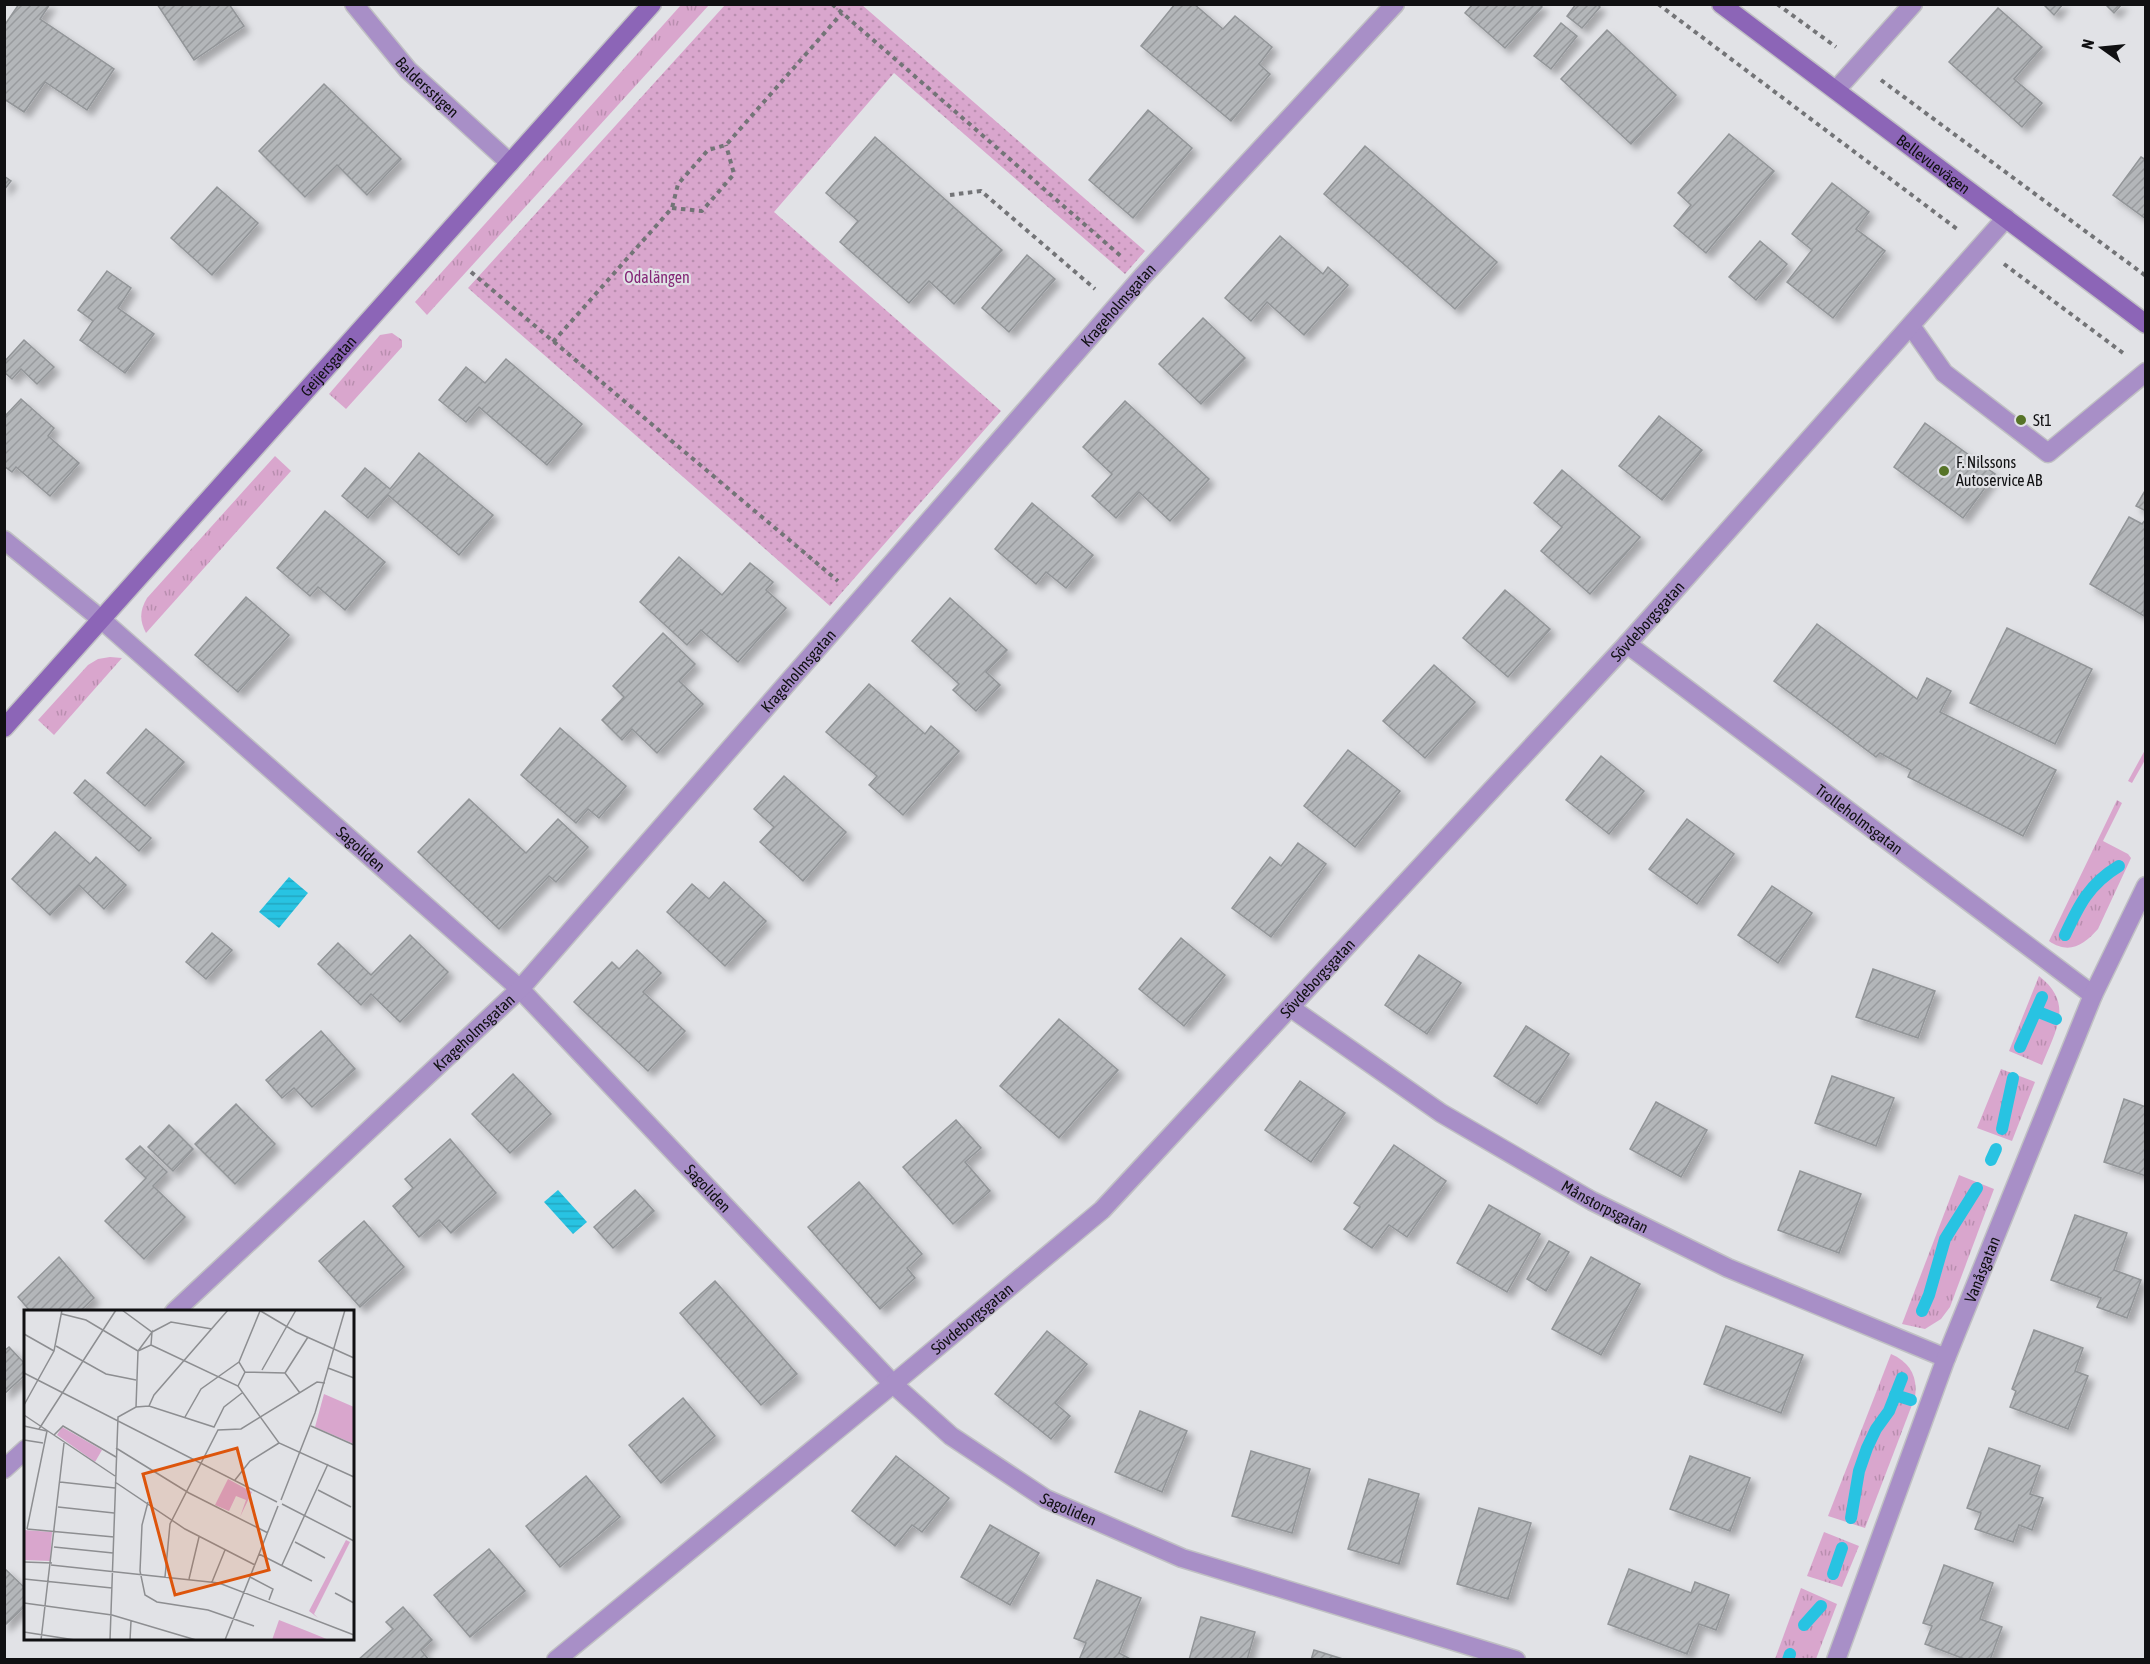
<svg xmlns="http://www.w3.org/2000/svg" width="2150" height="1664" viewBox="0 0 2150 1664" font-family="'Asap Condensed',sans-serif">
  <defs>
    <pattern id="grass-tufts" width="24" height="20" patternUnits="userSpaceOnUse" patternTransform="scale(1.5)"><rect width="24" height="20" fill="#d9a6cd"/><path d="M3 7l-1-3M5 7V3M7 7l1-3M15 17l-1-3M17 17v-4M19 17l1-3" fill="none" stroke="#b98eaf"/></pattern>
    <pattern id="park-dots" width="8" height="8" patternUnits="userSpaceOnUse" patternTransform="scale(1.5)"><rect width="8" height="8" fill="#d9a6cd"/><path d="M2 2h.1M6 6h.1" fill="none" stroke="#b98eaf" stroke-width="1.8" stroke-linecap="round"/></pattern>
    <pattern id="water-rules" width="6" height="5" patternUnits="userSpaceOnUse" patternTransform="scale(1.5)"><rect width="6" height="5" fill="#28c3e2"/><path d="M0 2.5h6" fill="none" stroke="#23a6c1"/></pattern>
    <pattern id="building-hatch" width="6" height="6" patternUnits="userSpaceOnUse" patternTransform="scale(1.5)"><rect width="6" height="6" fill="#b3b6b9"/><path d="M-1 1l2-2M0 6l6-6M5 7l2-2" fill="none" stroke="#999b9e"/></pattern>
    <filter id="shadow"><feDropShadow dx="5.5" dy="5.5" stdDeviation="3" flood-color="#0004"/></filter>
  </defs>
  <rect width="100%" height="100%" fill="#e1e2e6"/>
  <!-- grass -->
  <g fill="url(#grass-tufts)">
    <polygon points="681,5 709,5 427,315 415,302"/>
    <polygon points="392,333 402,340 402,347 346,409 329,394 380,335"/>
    <path d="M275,456L291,471L146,633C139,620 140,610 147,598Z"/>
    <polygon points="110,657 122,658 54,735 38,720 88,665 98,659"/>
    <polygon points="2145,750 2145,760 2132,783 2128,781"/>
    <path d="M2117,800L2122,803L2103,841L2128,854L2131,858L2098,929C2084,945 2069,955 2049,941Z"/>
    <path d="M2039,976C2075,1004 2055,1031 2042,1065L2009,1051Z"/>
    <polygon points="2001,1069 2035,1082 2012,1141 1977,1128"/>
    <polygon points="1959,1175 1994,1189 1950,1307 1941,1319 1925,1329 1902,1324"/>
    <path d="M1891,1354C1910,1362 1918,1377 1915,1397L1865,1528L1828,1516Z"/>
    <polygon points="1824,1532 1859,1546 1842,1587 1807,1576"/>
    <polygon points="1801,1588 1837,1604 1816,1659 1775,1659"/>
  </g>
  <!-- park -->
  <polygon fill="url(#park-dots)" points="725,5 862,5 1145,251 1125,274 894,73 774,212 1001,411 830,606 468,288"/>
  <!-- water -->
  <g fill="url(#water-rules)">
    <polygon points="289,877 308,893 279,928 259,912"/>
    <polygon points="558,1190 587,1222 573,1234 544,1202"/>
  </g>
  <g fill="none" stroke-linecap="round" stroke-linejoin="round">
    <!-- stream -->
    <g stroke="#28c3e2" stroke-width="12">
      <path d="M2065,935C2079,905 2089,884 2119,866"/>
      <polyline points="2036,1011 2056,1019"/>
      <polyline points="2020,1047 2042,997"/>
      <polyline points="2002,1129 2013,1078"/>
      <polyline points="1991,1160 1996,1149"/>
      <polyline points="1922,1311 1929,1295 1945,1239 1977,1188"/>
      <polyline points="1895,1395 1911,1400"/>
      <polyline points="1851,1518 1859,1471 1867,1448 1876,1429 1889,1411 1902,1378"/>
      <polyline points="1833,1574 1842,1548"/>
      <polyline points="1804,1625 1821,1606"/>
      <polyline points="1788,1660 1790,1654"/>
    </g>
  </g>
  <!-- building -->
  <g fill="url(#building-hatch)" stroke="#929598" stroke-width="1.5" filter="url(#shadow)">
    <polygon points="19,4 50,4 40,19 114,69 87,110 45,82 24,112 4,99 4,26"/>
    <polygon points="157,4 229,4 244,26 194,60"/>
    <polygon points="1175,4 1194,4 1223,29 1235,16 1272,47 1259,64 1270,74 1231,121 1141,46"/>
    <polygon points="1473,4 1540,4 1542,7 1505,48 1465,13"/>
    <polygon points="1576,4 1597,4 1600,7 1582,28 1567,16"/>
    <polygon points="2043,4 2063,4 2054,15"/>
    <polygon points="2105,4 2122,4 2114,13"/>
    <polygon points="1998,8 2042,47 2014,79 2042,103 2022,127 1949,62"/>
    <polygon points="1561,23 1577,36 1551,69 1534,56"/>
    <polygon points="1607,30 1676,95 1631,144 1561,79"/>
    <polygon points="324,84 401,159 367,195 337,165 305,197 259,151"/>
    <polygon points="1148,110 1192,148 1133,218 1089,180"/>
    <polygon points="1729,134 1774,171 1706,253 1674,226 1691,205 1678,193"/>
    <polygon points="875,137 1002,250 954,304 929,281 909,303 840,242 858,221 826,193"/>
    <polygon points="1365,146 1497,262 1455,309 1324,194"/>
    <polygon points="2141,157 2146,160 2146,219 2113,195"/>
    <polygon points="4,176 11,181 4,190"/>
    <polygon points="1832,183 1869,212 1856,229 1885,251 1833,318 1787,282 1812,250 1792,234"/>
    <polygon points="217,187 258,223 212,275 171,238"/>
    <polygon points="1280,236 1323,274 1328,267 1348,285 1304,335 1267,302 1251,321 1225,298"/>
    <polygon points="1760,241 1787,264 1756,300 1729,277"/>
    <polygon points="1027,255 1055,279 1009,332 982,308"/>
    <polygon points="107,271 131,288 118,308 154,334 125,373 80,340 93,321 78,310"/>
    <polygon points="1203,318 1245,358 1201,404 1159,364"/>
    <polygon points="24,340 54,367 37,384 21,369 12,379 4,372 4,362"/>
    <polygon points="506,359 582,424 547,465 479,407 466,422 439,400 466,367 485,383"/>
    <polygon points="21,399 54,428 48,436 79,463 50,496 16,467 12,472 4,466 4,417"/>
    <polygon points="1125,401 1209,479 1170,521 1139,492 1116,518 1092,496 1112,474 1083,447"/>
    <polygon points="1659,416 1702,450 1662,500 1619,466"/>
    <polygon points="1925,423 1995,474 1963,518 1894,467"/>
    <polygon points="419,453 493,515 459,555 388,495 368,518 342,496 365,468 390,489"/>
    <polygon points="1562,470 1640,537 1590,594 1541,551 1562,527 1534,503"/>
    <polygon points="2146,489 2146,511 2136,506"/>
    <polygon points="1032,503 1093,555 1066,588 1046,572 1036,584 995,549"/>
    <polygon points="325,511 385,562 345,610 318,587 310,596 277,568"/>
    <polygon points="2129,517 2142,524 2146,519 2144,616 2090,584"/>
    <polygon points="679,557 722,595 750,563 773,582 766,590 786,608 738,662 701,630 687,645 640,602"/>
    <polygon points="1505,590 1550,629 1508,677 1463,638"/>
    <polygon points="246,597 289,635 238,692 195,655"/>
    <polygon points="950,598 1007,650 986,672 1000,685 976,711 953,690 959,684 912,641"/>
    <polygon points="1817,624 1917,699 1927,678 1951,691 1940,712 2056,770 2023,836 1908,777 1911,770 1880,753 1876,757 1774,681"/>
    <polygon points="2007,628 2092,669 2055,744 1970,703"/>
    <polygon points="663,633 695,664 679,681 703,704 657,753 632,729 622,740 602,720 624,697 613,686"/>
    <polygon points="1434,665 1475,702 1425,758 1383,721"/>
    <polygon points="869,684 925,734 931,726 959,751 903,815 869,785 877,776 826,732"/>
    <polygon points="560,728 626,786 599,818 588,809 576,823 521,775"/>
    <polygon points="146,729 184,762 145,806 107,773"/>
    <polygon points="1348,750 1400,791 1355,847 1304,806"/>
    <polygon points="1601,756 1644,791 1609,834 1566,800"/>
    <polygon points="784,776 846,832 803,881 760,842 774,827 754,809"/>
    <polygon points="85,780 151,838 139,851 74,793"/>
    <polygon points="469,799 526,853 558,819 588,847 556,882 549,876 499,929 418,852"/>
    <polygon points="1687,819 1734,854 1697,904 1649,869"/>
    <polygon points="55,832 90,864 96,857 126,885 104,909 79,885 50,915 12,879"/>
    <polygon points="1298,843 1326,864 1271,937 1232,908 1270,857 1281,866"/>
    <polygon points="724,882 766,921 725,966 667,912 692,884 709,899"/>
    <polygon points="1772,886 1812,913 1778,963 1738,935"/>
    <polygon points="212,933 232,950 206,979 186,962"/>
    <polygon points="410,935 448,972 400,1022 371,994 361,1005 318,964 338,943 371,975"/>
    <polygon points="1181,938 1225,975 1184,1026 1139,989"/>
    <polygon points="637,950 661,973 643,992 685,1031 648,1071 574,1002 612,962 619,969"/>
    <polygon points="1419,955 1461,983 1427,1034 1385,1005"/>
    <polygon points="1873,969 1935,991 1918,1038 1856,1017"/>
    <polygon points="1059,1019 1118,1070 1059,1138 1000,1086"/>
    <polygon points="1526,1026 1569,1054 1537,1104 1494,1076"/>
    <polygon points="321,1031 355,1069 312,1107 294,1088 282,1098 266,1080"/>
    <polygon points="513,1074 551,1114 510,1153 472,1114"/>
    <polygon points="1832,1076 1894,1098 1876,1146 1815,1123"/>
    <polygon points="1300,1081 1345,1113 1311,1162 1265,1130"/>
    <polygon points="2124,1099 2146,1107 2146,1176 2104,1162"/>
    <polygon points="1656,1102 1707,1130 1681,1177 1630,1149"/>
    <polygon points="236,1104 275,1144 235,1184 195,1144"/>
    <polygon points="956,1120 981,1148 965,1162 990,1191 953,1224 903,1167"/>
    <polygon points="169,1125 193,1149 173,1171 148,1147"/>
    <polygon points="450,1139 496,1193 451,1233 439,1220 419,1237 393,1206 413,1188 405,1179"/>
    <polygon points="1394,1145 1446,1181 1407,1237 1389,1225 1372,1248 1344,1229 1360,1207 1354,1203"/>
    <polygon points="140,1146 167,1172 153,1186 185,1217 144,1259 105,1221 146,1178 126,1159"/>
    <polygon points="1800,1171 1861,1194 1839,1253 1778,1230"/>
    <polygon points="859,1182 922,1254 907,1268 915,1278 880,1309 808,1227"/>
    <polygon points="635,1190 654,1211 613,1248 594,1227"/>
    <polygon points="1489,1205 1540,1234 1507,1292 1457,1263"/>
    <polygon points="2075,1215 2127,1233 2114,1270 2141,1280 2127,1318 2097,1307 2101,1298 2051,1280"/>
    <polygon points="364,1221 404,1267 360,1307 319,1261"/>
    <polygon points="1549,1241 1569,1252 1546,1291 1527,1279"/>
    <polygon points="59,1257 94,1298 79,1312 31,1312 18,1297"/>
    <polygon points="1591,1257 1640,1284 1601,1355 1552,1329"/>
    <polygon points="715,1281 797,1374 761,1405 680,1313"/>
    <polygon points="1726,1326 1803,1355 1781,1413 1704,1384"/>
    <polygon points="2034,1330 2083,1348 2075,1371 2088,1376 2068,1429 2010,1407 2016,1391 2012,1389"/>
    <polygon points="1047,1331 1087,1364 1055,1403 1070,1416 1051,1439 995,1394"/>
    <polygon points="9,1347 26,1365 26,1374 4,1394 4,1351"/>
    <polygon points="683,1398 715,1436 661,1483 629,1445"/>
    <polygon points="1140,1411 1187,1431 1162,1492 1115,1472"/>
    <polygon points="1989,1448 2040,1466 2030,1494 2043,1498 2032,1530 2019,1525 2013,1542 1975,1529 1981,1513 1967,1508"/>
    <polygon points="1251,1451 1310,1469 1292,1533 1232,1516"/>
    <polygon points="896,1456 949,1498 922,1532 912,1525 895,1546 852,1511"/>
    <polygon points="1690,1456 1750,1478 1730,1531 1670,1509"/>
    <polygon points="586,1476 620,1517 560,1567 526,1526"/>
    <polygon points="1369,1479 1419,1494 1399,1564 1348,1549"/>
    <polygon points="1479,1508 1531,1523 1508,1599 1457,1584"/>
    <polygon points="990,1525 1039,1553 1010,1605 961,1577"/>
    <polygon points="489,1549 525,1591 470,1637 434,1595"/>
    <polygon points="1944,1565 1993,1583 1980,1619 2002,1627 1990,1660 1967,1660 1925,1644 1932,1626 1923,1623"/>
    <polygon points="4,1568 26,1589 26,1605 4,1626"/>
    <polygon points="1629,1569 1691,1593 1695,1582 1729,1595 1716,1630 1699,1624 1687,1654 1608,1624"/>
    <polygon points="1097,1580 1141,1598 1119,1653 1132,1660 1079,1660 1086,1643 1074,1638"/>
    <polygon points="403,1607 432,1640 421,1650 429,1660 358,1660 393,1629 386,1622"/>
    <polygon points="1201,1617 1255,1632 1247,1660 1189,1660"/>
    <polygon points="1314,1650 1346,1660 1311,1660"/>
  </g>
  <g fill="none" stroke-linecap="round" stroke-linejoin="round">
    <!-- lane casing -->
    <g stroke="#c0c0c4" stroke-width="21">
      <polyline id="lane" points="1911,326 1944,373 2048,453 2146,372"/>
    </g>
    <!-- street casing -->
    <g stroke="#c0c0c4" stroke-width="21">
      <g id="street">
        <path id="s1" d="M354,4L408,70L510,163"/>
        <polyline points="1836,90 1913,4"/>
        <path id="s2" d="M4,540L102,620L520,989L893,1384L951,1436L1046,1499L1182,1558L1516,1660"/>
        <path id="s3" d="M1627,644L2093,995"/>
        <path id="s4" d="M1291,1008L1441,1113L1592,1201L1728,1268L1946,1358"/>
        <path id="s5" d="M174,1312L520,989L1143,276L1395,4"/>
        <polyline points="4,1469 26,1449"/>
        <path id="s6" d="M556,1660L893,1384L1102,1210L1627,644L2006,218"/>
        <path id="s7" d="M1836,1660L1946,1358L2093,995L2146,886"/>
      </g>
    </g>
    <!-- secondary casing -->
    <g stroke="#c0c0c4" stroke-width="21">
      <g id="secondary">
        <path id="s8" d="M1721,4L2146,324"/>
        <path id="s9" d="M4,728L652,4"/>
      </g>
    </g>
    <!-- path -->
    <g stroke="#737477" stroke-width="4" stroke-dasharray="4.5 4.5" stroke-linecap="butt">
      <polyline points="832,4 1123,258"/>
      <polyline points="1658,4 1957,229"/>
      <polyline points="1777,4 1836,47"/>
      <polyline points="1881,80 2146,276"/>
      <polyline points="950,195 981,191 1095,289"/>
      <polyline points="672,208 702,211 734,174 726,145"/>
      <polyline points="2004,264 2123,353"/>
      <polyline points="471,272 838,581"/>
      <polyline points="553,342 672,208 678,184 708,150 726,145 842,13"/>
    </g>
    <!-- lane -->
    <use href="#lane" stroke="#a88fc7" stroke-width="18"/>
    <!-- street -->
    <use href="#street" stroke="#a88fc7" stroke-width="18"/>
    <!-- secondary -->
    <use href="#secondary" stroke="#8c65b7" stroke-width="18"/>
  </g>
  <!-- markers -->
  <g fill="#567327" stroke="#e1e2e6" stroke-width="2">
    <circle cx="2021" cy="420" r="6"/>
    <circle cx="1944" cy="471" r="6"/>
  </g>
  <g text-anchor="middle" stroke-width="4.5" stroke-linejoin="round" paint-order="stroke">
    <!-- street labels -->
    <g font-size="16" fill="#101012" stroke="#e1e2e6">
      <text dy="6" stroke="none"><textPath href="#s1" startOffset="111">Baldersstigen</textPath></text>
      <text dy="6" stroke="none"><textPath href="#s8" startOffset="266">Bellevuevägen</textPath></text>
      <text dy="6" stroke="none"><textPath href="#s5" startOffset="1382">Krageholmsgatan</textPath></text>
      <text dy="6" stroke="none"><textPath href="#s9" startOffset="486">Geijersgatan</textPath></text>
      <text dy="6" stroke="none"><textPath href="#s6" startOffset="1510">Sövdeborgsgatan</textPath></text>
      <text dy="6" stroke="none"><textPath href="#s5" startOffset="896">Krageholmsgatan</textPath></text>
      <text dy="6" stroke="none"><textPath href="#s3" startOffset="291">Trolleholmsgatan</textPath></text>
      <text dy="6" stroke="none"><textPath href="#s2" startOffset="472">Sagoliden</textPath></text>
      <text dy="6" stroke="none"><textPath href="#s6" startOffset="1024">Sövdeborgsgatan</textPath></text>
      <text dy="6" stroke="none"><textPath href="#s5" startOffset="410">Krageholmsgatan</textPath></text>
      <text dy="6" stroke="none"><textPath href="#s2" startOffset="958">Sagoliden</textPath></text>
      <text dy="6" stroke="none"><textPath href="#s4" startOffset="372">Månstorpsgatan</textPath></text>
      <text dy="6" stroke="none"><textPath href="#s7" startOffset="417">Vanåsgatan</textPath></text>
      <text dy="6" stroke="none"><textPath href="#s6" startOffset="538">Sövdeborgsgatan</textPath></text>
      <text dy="6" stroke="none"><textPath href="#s2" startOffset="1444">Sagoliden</textPath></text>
    </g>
    <!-- park labels -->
    <g font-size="16" fill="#842777" stroke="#e1e2e6">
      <text x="657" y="283">Odalängen</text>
    </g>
    <!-- poi labels -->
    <g font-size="16" fill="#101012" stroke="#e1e2e6" text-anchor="start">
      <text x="2033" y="426">St1</text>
      <text x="1956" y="468">F. Nilssons<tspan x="1956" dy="18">Autoservice AB</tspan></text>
    </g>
  </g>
  <!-- overview -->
  <g transform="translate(24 1310)">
    <rect width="330" height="330" fill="#e1e2e6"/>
    <path d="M322,230L326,232L290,304L294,308L285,301Z" fill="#d9a6cd"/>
    <path d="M300,84L330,97V134L291,117ZM38,117L78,140L71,152L33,125ZM204,169L228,182L216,207L222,190L212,186L205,201L191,195ZM0,220L28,222L26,251L0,250ZM255,310L283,321L305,330H248Z" fill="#d9a6cd"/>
    <path fill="none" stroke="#8d8e91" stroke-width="1.5" d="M98,0L128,22L147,12L188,19M235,0L272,22L330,48M38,4L62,10L114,41M128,22L127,35L114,41L117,37ZM0,24L30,41M127,35L214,76L255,133L330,167M32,36L82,64L112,70M215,52L236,1M304,58L330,68M238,60L272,0M221,62L261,63L276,83M0,63L253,192M261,63L284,27M0,95L30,41L38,0M125,96L130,85L204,0M112,97L114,41M0,105L91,166M161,107L177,79L215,52L221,62L214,76M0,116L23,121L3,219M287,116L330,135M15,119L92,0M30,125L39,116L92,147M0,130L19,133M92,138L165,183L244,223M211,170L226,151L255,133M36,172L91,178M91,172L161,219L231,255M294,180L327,197M257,190L291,103L321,0M124,192L118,215L116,261L121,285L133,292L184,300L230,316M258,194L330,231M34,197L90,203M3,219L90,227M271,232L301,248M30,237L89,243M235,244L288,271M0,252L28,253M27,255L195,273L330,325M258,255L304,154M141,267L146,214L194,120L217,119L293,72L301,73M226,267L249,279L245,290M0,269L88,278M165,269L175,227M188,272L201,240M311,283L330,293M0,293L88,305L172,330M0,322L51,330M17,330L40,133M86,330L94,107L112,97L125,96L190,117L200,97L218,83M106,330L107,311M201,330L254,196"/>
    <path fill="#dd550c" fill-opacity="0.15" stroke="#dd550c" stroke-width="3" d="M213,138L245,260L151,285L119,164Z"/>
    <rect width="330" height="330" fill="none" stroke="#101012" stroke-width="3"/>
  </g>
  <!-- border -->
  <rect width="2150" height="1664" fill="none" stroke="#101012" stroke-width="12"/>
  <!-- north arrow -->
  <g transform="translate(2102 48) rotate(285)" stroke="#e1e2e6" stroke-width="4.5" paint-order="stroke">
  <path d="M0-4.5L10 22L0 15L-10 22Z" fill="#101012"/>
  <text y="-9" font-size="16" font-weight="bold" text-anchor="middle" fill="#101012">N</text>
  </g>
</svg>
